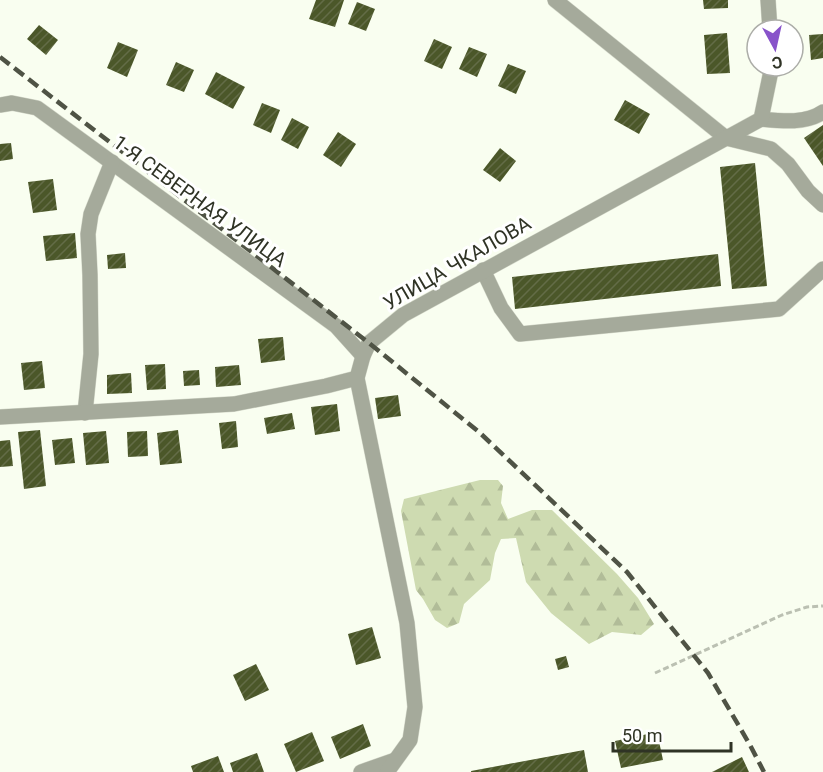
<svg xmlns="http://www.w3.org/2000/svg" width="823" height="772" viewBox="0 0 823 772" font-family="Roboto,sans-serif">
  <defs>
    <pattern id="forest-firs" width="22" height="20" patternUnits="userSpaceOnUse" patternTransform="scale(1.5)"><rect width="22" height="20" fill="#cedbb1"/><path d="M5 1l3.5 6h-7zM16 11l3.5 6h-7z" fill="#b1bc98"/></pattern>
    <pattern id="building-hatch" width="6" height="6" patternUnits="userSpaceOnUse" patternTransform="scale(1.5)"><rect width="6" height="6" fill="#4b5729"/><path d="M-1 1l2-2M0 6l6-6M5 7l2-2" fill="none" stroke="#636c47"/></pattern>
  </defs>
  <rect width="100%" height="100%" fill="#f9fef0"/>
  <!-- forest -->
  <polygon fill="url(#forest-firs)" points="480,480 498,480 503,486 501,503 508,519 532,510 552,510 617,574 638,598 654,624 641,635 612,632 589,644 551,613 526,582 516,538 501,539 495,553 490,580 464,604 459,623 447,628 435,620 423,599 416,590 401,511 404,499"/>
  <!-- building -->
  <g fill="url(#building-hatch)">
    <polygon points="316,0 344,0 335,27 309,19"/>
    <polygon points="703,0 728,0 728,8 704,9"/>
    <polygon points="357,2 375,9 366,31 348,24"/>
    <polygon points="39,25 58,40 46,55 27,39"/>
    <polygon points="727,33 730,73 707,74 704,35"/>
    <polygon points="823,34 823,58 811,60 809,35"/>
    <polygon points="434,39 452,47 442,69 424,61"/>
    <polygon points="118,42 138,50 127,77 107,68"/>
    <polygon points="469,47 487,54 477,77 459,69"/>
    <polygon points="176,62 194,70 184,92 166,85"/>
    <polygon points="508,64 526,71 516,94 498,86"/>
    <polygon points="216,72 245,87 233,109 205,94"/>
    <polygon points="625,100 650,114 639,134 614,120"/>
    <polygon points="262,103 280,110 271,133 253,125"/>
    <polygon points="292,118 309,127 298,149 281,140"/>
    <polygon points="823,125 823,166 804,138"/>
    <polygon points="338,132 356,144 341,167 323,155"/>
    <polygon points="11,143 13,159 0,161 0,144"/>
    <polygon points="500,148 516,161 500,182 483,170"/>
    <polygon points="755,163 767,286 732,289 720,167"/>
    <polygon points="53,179 57,210 33,213 28,182"/>
    <polygon points="75,233 77,258 46,261 43,236"/>
    <polygon points="125,253 126,268 108,269 107,255"/>
    <polygon points="718,254 721,286 515,309 512,277"/>
    <polygon points="283,337 285,360 261,363 258,339"/>
    <polygon points="42,361 45,388 24,390 21,363"/>
    <polygon points="165,364 166,389 147,390 145,365"/>
    <polygon points="239,365 241,385 216,387 215,367"/>
    <polygon points="199,370 200,385 184,386 183,371"/>
    <polygon points="131,373 132,393 107,394 107,375"/>
    <polygon points="398,395 401,416 378,419 375,398"/>
    <polygon points="337,404 340,431 315,435 311,407"/>
    <polygon points="292,413 295,429 267,434 264,418"/>
    <polygon points="236,421 238,447 222,449 219,423"/>
    <polygon points="40,430 46,486 24,489 18,432"/>
    <polygon points="178,430 182,463 160,465 157,433"/>
    <polygon points="106,431 109,463 86,465 83,433"/>
    <polygon points="147,431 148,456 128,457 127,432"/>
    <polygon points="72,438 75,463 55,465 52,440"/>
    <polygon points="10,440 13,466 0,467 0,441"/>
    <polygon points="372,627 381,658 356,665 348,634"/>
    <polygon points="566,656 569,667 558,670 555,659"/>
    <polygon points="256,664 269,690 245,701 233,675"/>
    <polygon points="363,724 371,746 340,759 331,737"/>
    <polygon points="312,732 324,761 296,772 284,744"/>
    <polygon points="657,732 663,760 621,768 615,741"/>
    <polygon points="584,750 588,772 471,772 471,771"/>
    <polygon points="257,753 264,772 233,772 230,763"/>
    <polygon points="218,756 224,772 193,772 191,766"/>
    <polygon points="742,757 749,772 712,772"/>
  </g>
  <g fill="none" stroke-linecap="round" stroke-linejoin="round">
    <!-- minor casing -->
    <g stroke="#d5d9cb" stroke-width="16">
      <g id="minor">
        <polyline points="555,0 726,138 771,149 788,164 808,191 823,205"/>
        <polyline points="768,0 770,30"/>
        <polyline points="0,105 12,103 37,108 336,326 363,356"/>
        <path d="M761,119C781,121 806,124 823,112"/>
        <polyline points="483,270 501,308 520,334 779,309 823,269"/>
        <polyline points="85,413 91,354 90,275 88,234 91,214 112,162"/>
        <polyline points="0,417 234,404 326,386 357,378"/>
        <polyline points="361,772 395,760"/>
        <polyline points="387,772 410,740 415,707 407,623 357,378 363,356 369,343 403,315 761,119 772,66"/>
      </g>
    </g>
    <!-- path -->
    <polyline stroke="#bbc0b2" stroke-width="3" stroke-dasharray="6 3" stroke-linecap="butt" points="655,673 782,615 807,607 823,606"/>
    <!-- minor -->
    <use href="#minor" stroke="#a5aa9b" stroke-width="15"/>
    <!-- rail -->
    <polyline stroke="#4f5345" stroke-width="4.5" stroke-dasharray="12 6" stroke-linecap="butt" points="0,57 369,343 479,432 627,572 708,673 750,745 764,772"/>
  </g>
  <g text-anchor="middle" stroke-width="6" stroke-linejoin="round" paint-order="stroke">
    <!-- street labels -->
    <g font-size="20" fill="#2f3325" stroke="#fff">
      <text transform="translate(200 201) rotate(36)" y="7">1-Я СЕВЕРНАЯ УЛИЦА</text>
      <text transform="translate(457 263) rotate(-30)" y="7">УЛИЦА ЧКАЛОВА</text>
    </g>
  </g>
  <!-- north arrow -->
  <g transform="translate(775 48) rotate(172)"><circle r="28" fill="#ffffff" stroke="#acada8" stroke-width="1.5"/>
  <path d="M0-4.5L10 22L0 15L-10 22Z" fill="#8853ca"/>
  <text y="-9" font-size="16" font-weight="bold" text-anchor="middle" fill="#2f3325">С</text>
  </g>
  <!-- scale -->
  <path d="M613 742v9h118v-9" fill="none" stroke="#2f3325" stroke-width="3"/>
  <text x="622" y="742" font-size="18" fill="#2f3325" stroke="#ffffff" stroke-width="4.5" paint-order="stroke">50 m</text>
</svg>
